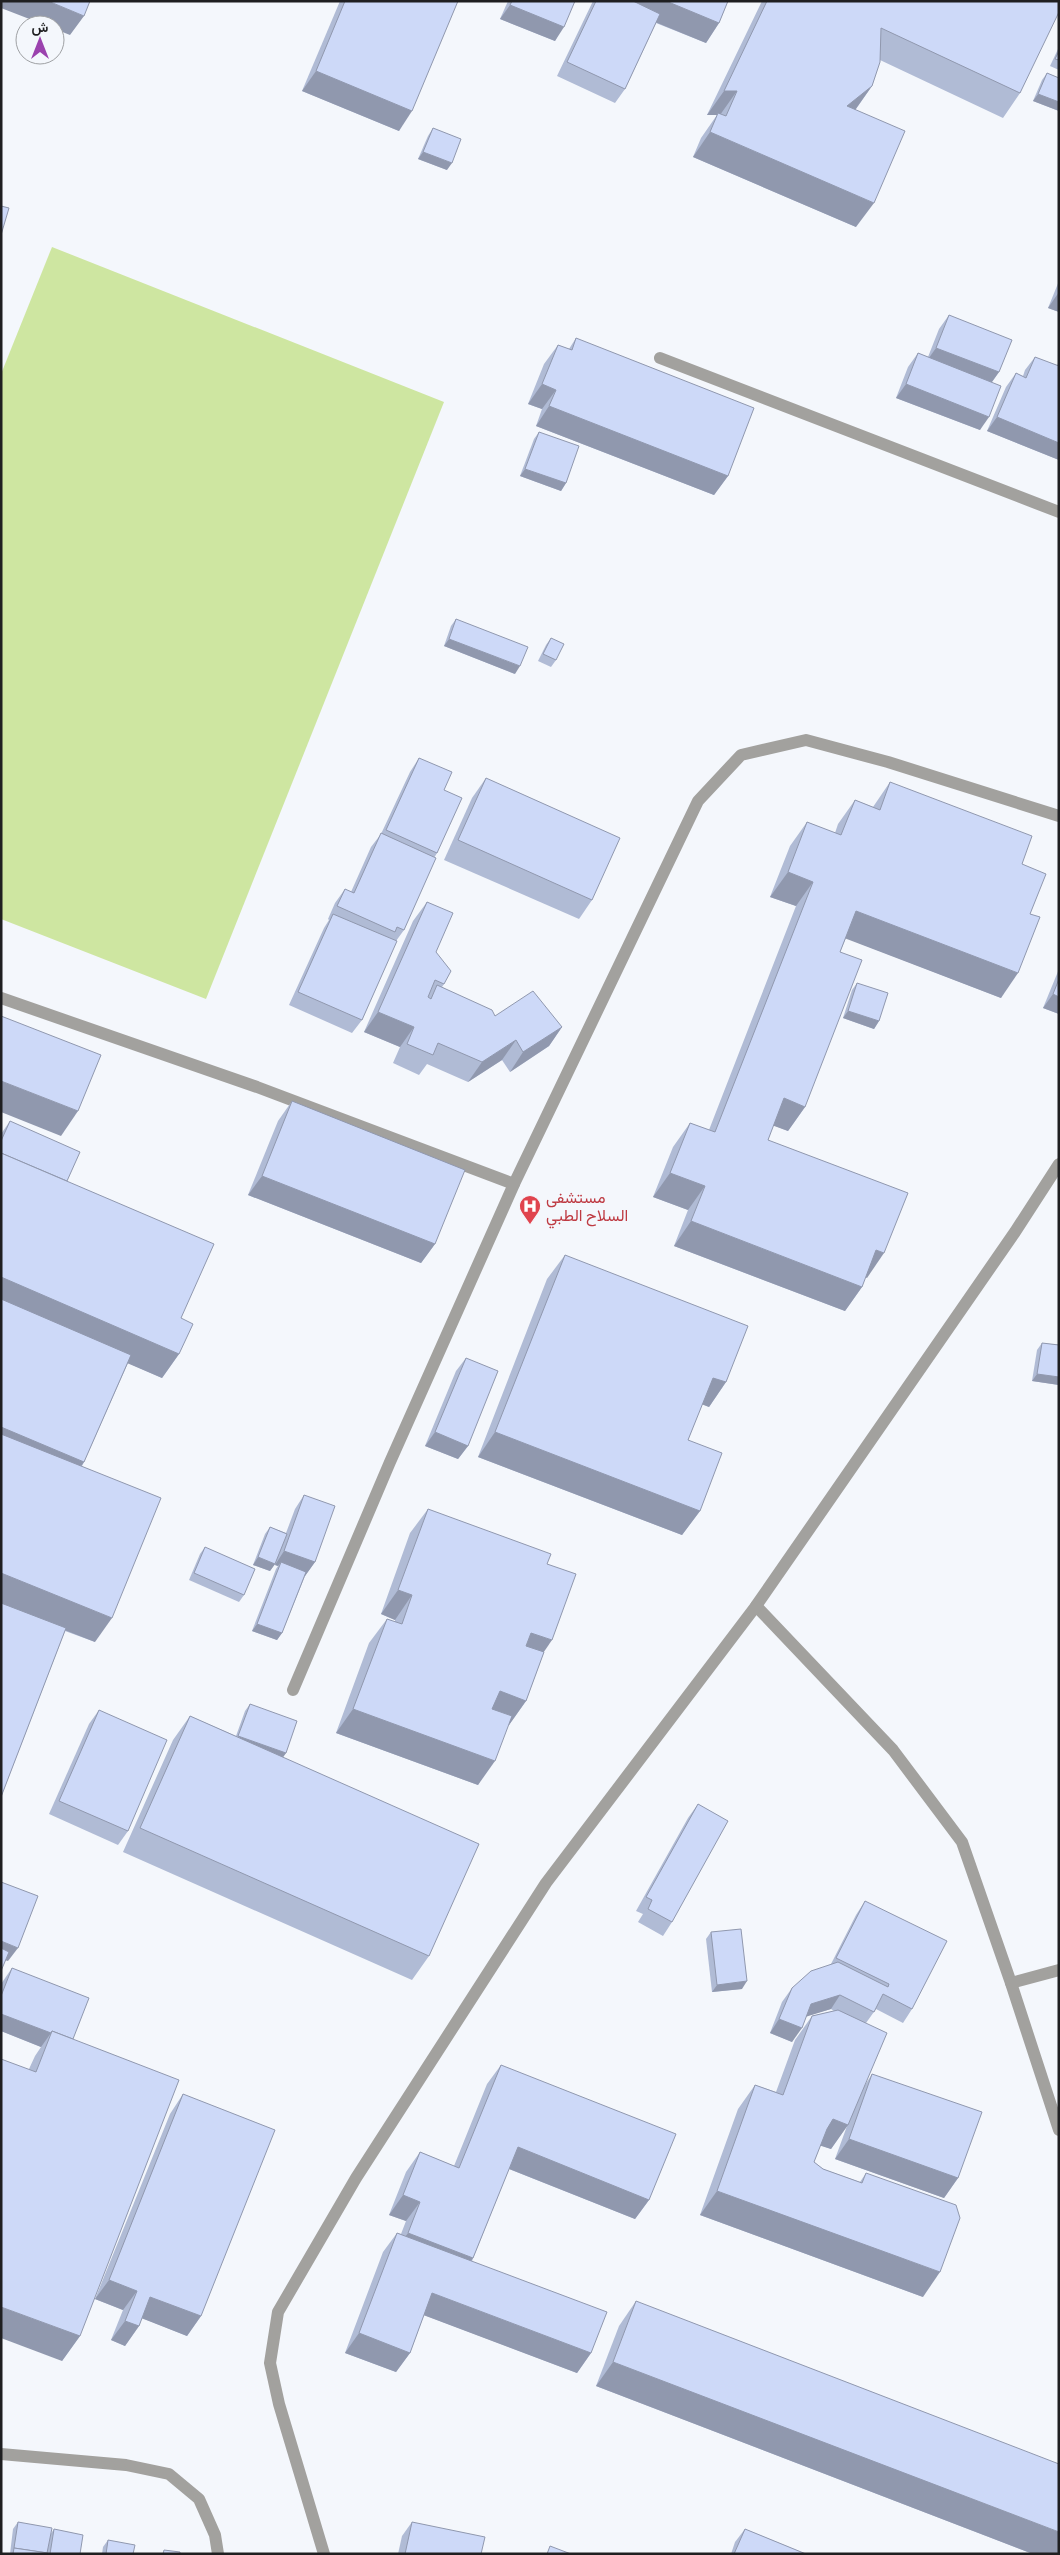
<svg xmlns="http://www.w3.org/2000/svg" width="1060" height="2555" viewBox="0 0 1060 2555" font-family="'Exo 2',Vazirmatn,sans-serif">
  <rect width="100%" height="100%" fill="#f4f7fc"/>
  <!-- pitch -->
  <polygon fill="#cee6a1" points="52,247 444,402 206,999 1,919 1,374"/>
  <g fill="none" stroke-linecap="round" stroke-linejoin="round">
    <!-- minor -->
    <g stroke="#a2a19e" stroke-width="12">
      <polyline points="660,358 1059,512"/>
      <polyline points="1,998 257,1087 514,1184"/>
      <polyline points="756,1606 893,1750 962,1842 1011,1983 1059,2130"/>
      <polyline points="293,1690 390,1462 514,1184 698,801 741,755 806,740 888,762 1059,816"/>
      <polyline points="1011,1983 1059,1970"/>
      <polyline points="1,2454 126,2465 169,2474 199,2499 215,2535 218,2554"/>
      <polyline points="324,2554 279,2404 270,2363 278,2312 356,2178 546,1883 756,1606 1015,1232 1059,1164"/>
    </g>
  </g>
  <!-- wall -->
  <g fill="#b0bbd5">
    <polygon points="340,1 458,1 399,131 302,91"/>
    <polygon points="508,1 575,1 555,41 500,19"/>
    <polygon points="593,1 728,1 719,23 706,43 656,23 625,89 615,103 557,76"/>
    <polygon points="762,1 1059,1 1020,93 1003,118 880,60 872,86 856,109 856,227 693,157 701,138 717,115 707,115"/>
    <polygon points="1059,47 1059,70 1050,66"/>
    <polygon points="1047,73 1059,78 1059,111 1033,101 1042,80"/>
    <polygon points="433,128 447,170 418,159 428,136"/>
    <polygon points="1059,281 1059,312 1048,308"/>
    <polygon points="949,315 999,372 992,382 980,430 896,398 908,367 918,353 928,357 939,329"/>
    <polygon points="576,338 728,476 714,495 536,426 542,409 528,404 544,364 558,345 569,349"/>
    <polygon points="1035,357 1057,366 1059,360 1059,460 987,431 1006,387 1016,373 1023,376 1025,370"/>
    <polygon points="539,432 566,483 561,491 520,476 534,439"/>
    <polygon points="456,619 515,674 444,646 451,626"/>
    <polygon points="551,638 556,660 551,667 538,661 546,645"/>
    <polygon points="419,758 444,790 437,853 434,858 404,930 396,941 362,1020 352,1033 289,1005 324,928 329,920 328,919 335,903 345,889 351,892 371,847 381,834 410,772"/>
    <polygon points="486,778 592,900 579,919 444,860 472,798"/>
    <polygon points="890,782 1022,864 1030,914 1001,998 846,938 840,952 805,1107 788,1131 773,1125 768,1140 867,1278 865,1277 862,1287 845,1311 674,1246 688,1210 653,1197 673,1147 690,1123 709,1130 796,906 770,897 790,846 807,822 835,833 838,824 855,800 873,807"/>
    <polygon points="427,902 436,952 444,984 442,987 495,1016 562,1027 549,1046 510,1072 502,1060 468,1082 427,1064 419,1075 393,1063 400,1047 364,1032 413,921"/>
    <polygon points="1059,969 1059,1014 1043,1008"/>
    <polygon points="857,983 879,1021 874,1029 843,1018 852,990"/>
    <polygon points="292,1101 435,1244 421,1263 248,1195 278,1121"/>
    <polygon points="10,1121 67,1181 181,1318 179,1354 162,1378 128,1363 84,1462 82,1466 95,1642 65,1631 1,1797 1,1134"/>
    <polygon points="565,1255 726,1382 709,1407 702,1404 688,1440 700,1511 682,1535 478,1457 547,1279"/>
    <polygon points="1042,1343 1059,1345 1059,1385 1032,1381 1037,1350"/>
    <polygon points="466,1358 468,1446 458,1459 425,1446 456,1371"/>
    <polygon points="304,1495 315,1562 305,1576 282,1633 277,1640 252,1631 276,1569 278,1566 275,1565 275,1564 270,1571 253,1565 265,1534 270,1527 286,1533 295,1509"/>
    <polygon points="428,1509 547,1564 544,1652 526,1701 509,1725 508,1725 478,1785 336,1733 369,1643 387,1619 395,1622 395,1620 381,1614 410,1533"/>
    <polygon points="205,1547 244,1595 239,1602 189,1580 200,1554"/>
    <polygon points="250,1704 286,1753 283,1757 429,1956 412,1980 123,1852 173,1740 190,1716 236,1736 245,1711"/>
    <polygon points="99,1710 128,1831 118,1845 49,1814 89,1724"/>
    <polygon points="698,1804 672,1922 663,1936 638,1922 643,1914 636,1911 688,1818"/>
    <polygon points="865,1901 912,2009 903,2023 876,2009 866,2023 865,2085 872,2074 958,2178 944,2198 835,2159 847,2126 831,2149 820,2145 814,2162 823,2169 860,2182 866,2173 923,2297 700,2215 738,2109 755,2085 776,2092 795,2040 812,2016 834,2011 831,2009 806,2016 792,2042 770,2033 782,2002 792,1988 831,1964 856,1915"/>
    <polygon points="711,1932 742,1989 712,1992 706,1939"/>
    <polygon points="12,1968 73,2039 80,2336 62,2361 29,2069 35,2056 41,2047 1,2031 1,1984"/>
    <polygon points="501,2065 649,2200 635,2219 509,2169 472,2261 591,2353 577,2373 424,2315 410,2353 396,2372 345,2353 383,2252 397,2233 401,2234 406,2221 389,2215 406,2172 420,2152 454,2166 487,2084"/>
    <polygon points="183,2094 201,2316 187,2336 142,2318 139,2326 125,2346 111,2340 123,2310 95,2299 170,2114"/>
    <polygon points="636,2301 1059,2554 1033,2554 596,2386 619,2326"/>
    <polygon points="18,2522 50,2535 54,2529 80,2554 10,2554 13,2529"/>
    <polygon points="412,2522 481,2554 398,2554 402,2536"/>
    <polygon points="745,2529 806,2554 731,2554 735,2542"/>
    <polygon points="108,2540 133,2554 102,2554 103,2547"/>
  </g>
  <!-- shaded-wall -->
  <g fill="#9098ae">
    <polygon points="1,1 48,1 84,16 70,35 55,29 55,25 45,25 1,8"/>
    <polygon points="604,1 666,1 719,23 706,43"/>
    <polygon points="510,5 564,27 555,41 500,19"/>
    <polygon points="316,71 412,111 399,131 302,91"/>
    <polygon points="872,86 855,110 847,106"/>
    <polygon points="724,91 737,91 720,115 718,113 717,115 707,115"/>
    <polygon points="1038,94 1059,102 1059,111 1033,101"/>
    <polygon points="710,132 874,203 856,227 693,157"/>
    <polygon points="423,152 452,163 447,170 418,159"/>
    <polygon points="1059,292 1059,312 1048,308"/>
    <polygon points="936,348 999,372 989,386 926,362"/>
    <polygon points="542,384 556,390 542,409 528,404"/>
    <polygon points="906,384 989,417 980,430 896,398"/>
    <polygon points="549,406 728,476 714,495 536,426"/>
    <polygon points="997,417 1059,443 1059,460 987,431"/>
    <polygon points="525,469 566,483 561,491 520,476"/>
    <polygon points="449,639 520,666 515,674 444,646"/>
    <polygon points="788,872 813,882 796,906 770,897"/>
    <polygon points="856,911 1018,973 1001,998 839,936"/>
    <polygon points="1053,994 1059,997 1059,1014 1043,1008"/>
    <polygon points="848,1011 879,1021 874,1029 843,1018"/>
    <polygon points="378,1012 414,1027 400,1047 364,1032"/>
    <polygon points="562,1027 549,1046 510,1072 523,1052"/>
    <polygon points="516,1040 502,1060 468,1082 482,1062"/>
    <polygon points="1,1081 78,1111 61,1136 1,1112"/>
    <polygon points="784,1098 805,1107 788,1131 766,1123"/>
    <polygon points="670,1173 705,1186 688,1210 653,1197"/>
    <polygon points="262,1176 435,1244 421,1263 248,1195"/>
    <polygon points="691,1221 862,1287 845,1311 674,1246"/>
    <polygon points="876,1250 884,1253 867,1278 859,1274"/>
    <polygon points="1,1277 179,1354 162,1378 1,1309"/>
    <polygon points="1037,1374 1059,1377 1059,1385 1032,1381"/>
    <polygon points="713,1378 726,1382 709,1407 696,1402"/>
    <polygon points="1,1427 84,1462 70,1482 1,1452"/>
    <polygon points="435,1432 468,1446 458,1459 425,1446"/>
    <polygon points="495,1432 700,1511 682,1535 478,1457"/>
    <polygon points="284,1551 315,1562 305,1576 279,1567 281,1562 278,1566 275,1565"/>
    <polygon points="258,1557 275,1564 270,1571 253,1565"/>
    <polygon points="1,1573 112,1618 95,1642 1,1605"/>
    <polygon points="398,1590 412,1595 395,1620 381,1614"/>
    <polygon points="257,1624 282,1633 277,1640 252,1631"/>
    <polygon points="531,1633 552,1640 535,1665 514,1657"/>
    <polygon points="500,1691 526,1701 509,1725 483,1715"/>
    <polygon points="353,1709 495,1761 478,1785 336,1733"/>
    <polygon points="238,1736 286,1753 281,1760 254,1751"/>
    <polygon points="1,1941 18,1948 8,1961 1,1959"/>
    <polygon points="747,1981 742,1989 712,1992 717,1985"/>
    <polygon points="840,1995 831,2009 802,2018 811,2004"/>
    <polygon points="1,2014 51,2033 41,2047 1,2031"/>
    <polygon points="779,2019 802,2028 792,2042 770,2033"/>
    <polygon points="833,2119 848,2125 831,2149 815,2144"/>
    <polygon points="849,2139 958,2178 944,2198 835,2159"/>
    <polygon points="518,2147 649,2200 635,2219 504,2167"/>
    <polygon points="717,2191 940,2272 923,2297 700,2215"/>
    <polygon points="403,2195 420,2202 406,2221 389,2215"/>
    <polygon points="408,2233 473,2258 459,2278 394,2252"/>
    <polygon points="109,2280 137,2291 123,2310 95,2299"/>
    <polygon points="432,2293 591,2353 577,2373 418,2313"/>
    <polygon points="150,2297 201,2316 187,2336 136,2316"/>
    <polygon points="1,2307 80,2336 62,2361 1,2338"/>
    <polygon points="125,2321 139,2326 125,2346 111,2340"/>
    <polygon points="359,2333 410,2353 396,2372 345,2353"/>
    <polygon points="613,2362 1059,2532 1059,2554 1033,2554 596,2386"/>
  </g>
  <!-- building -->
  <g fill="#cdd9f8" stroke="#9098ae">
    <polygon points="48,1 90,1 84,16"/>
    <polygon points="345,1 458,1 412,111 316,71"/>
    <polygon points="512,1 575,1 564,27 510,5"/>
    <polygon points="596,1 633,1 660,14 625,89 567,62"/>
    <polygon points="666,1 728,1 719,23"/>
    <polygon points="767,1 1059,1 1059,12 1020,93 881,28 880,62 872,86 847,106 905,131 874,203 710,132 718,113 726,116 737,91 724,91"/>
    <polygon points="1059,51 1059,60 1055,59"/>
    <polygon points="1047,73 1059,78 1059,102 1038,94"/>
    <polygon points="433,128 461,139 452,163 423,152"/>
    <polygon points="1,206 9,208 1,235"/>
    <polygon points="949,315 1012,340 999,372 936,348"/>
    <polygon points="576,338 754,408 728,476 549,406 556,390 542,384 558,345 572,350"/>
    <polygon points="918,353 1001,386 989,417 906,384"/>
    <polygon points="1035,357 1059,366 1059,443 997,417 1016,373 1026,378"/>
    <polygon points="539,432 579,446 566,483 525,469"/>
    <polygon points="456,619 528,647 520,666 449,639"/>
    <polygon points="551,638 564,644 556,660 543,654"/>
    <polygon points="419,758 452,772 444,790 462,798 437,853 386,830"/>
    <polygon points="486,778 620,838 592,900 458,840"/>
    <polygon points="890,782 1032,836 1022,864 1046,874 1030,914 1040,917 1018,973 856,911 840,952 862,960 805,1107 784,1098 768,1140 908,1193 884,1253 876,1250 862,1287 691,1221 705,1186 670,1173 690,1123 715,1132 813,882 788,872 807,822 841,835 855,800 880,810"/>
    <polygon points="381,833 436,858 404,930 397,927 395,932 337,906 345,889 354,893"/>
    <polygon points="427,902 453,913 436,952 451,971 444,984 435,980 428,997 431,999 437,985 492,1010 495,1016 533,991 562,1027 523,1052 516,1040 482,1062 438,1043 433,1055 407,1044 414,1027 378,1012"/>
    <polygon points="333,914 397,941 362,1020 298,992"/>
    <polygon points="1059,979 1059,997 1053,994"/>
    <polygon points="857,983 888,993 879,1021 848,1011"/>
    <polygon points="1,1016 101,1055 78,1111 1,1081"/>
    <polygon points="292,1101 465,1170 435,1244 262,1176"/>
    <polygon points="10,1121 80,1152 67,1181 1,1153 1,1141"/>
    <polygon points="1,1153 214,1244 181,1318 193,1324 179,1354 1,1277"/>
    <polygon points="565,1255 748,1326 726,1382 713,1378 688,1440 722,1453 700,1511 495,1432"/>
    <polygon points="1,1299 131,1355 84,1462 1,1427"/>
    <polygon points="1042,1343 1059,1345 1059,1377 1037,1374"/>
    <polygon points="466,1358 498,1371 468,1446 435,1432"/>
    <polygon points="1,1434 161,1498 112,1618 1,1573"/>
    <polygon points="304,1495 335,1506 315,1562 284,1551"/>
    <polygon points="428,1509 551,1554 547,1564 576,1574 552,1640 531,1633 526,1646 544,1652 526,1701 500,1691 492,1709 512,1716 495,1761 353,1709 387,1619 402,1624 412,1595 398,1590"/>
    <polygon points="270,1527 287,1534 275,1564 258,1557"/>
    <polygon points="205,1547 255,1569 244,1595 194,1573"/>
    <polygon points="281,1562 306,1572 282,1633 257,1624"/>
    <polygon points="1,1603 66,1628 1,1797"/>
    <polygon points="250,1704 297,1721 286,1753 238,1736"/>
    <polygon points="99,1710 167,1740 128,1831 59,1801"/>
    <polygon points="190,1716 479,1844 429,1956 140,1828"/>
    <polygon points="698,1804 728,1821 672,1922 648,1909 652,1900 646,1897"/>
    <polygon points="1,1882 38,1896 18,1948 1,1941"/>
    <polygon points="865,1901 947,1941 912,2009 883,1994 874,2012 840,1995 811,2004 802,2028 779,2019 792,1988 811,1971 838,1962 888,1987 889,1984 836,1958"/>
    <polygon points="741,1929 747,1981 717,1985 711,1932"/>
    <polygon points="1,1948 9,1952 1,1971"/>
    <polygon points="12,1968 89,1998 73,2039 52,2031 51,2033 1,2014 1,1996"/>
    <polygon points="838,2010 887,2033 848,2125 833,2119 827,2129 814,2162 823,2169 862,2183 866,2173 956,2205 960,2218 940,2272 717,2191 755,2085 783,2095 812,2016"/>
    <polygon points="52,2031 179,2080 80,2336 1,2307 1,2059 36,2072"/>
    <polygon points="501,2065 676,2134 649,2200 518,2147 473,2258 408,2233 420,2202 403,2195 420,2152 459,2168"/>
    <polygon points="872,2074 982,2112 958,2178 849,2139"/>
    <polygon points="183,2094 275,2130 201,2316 150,2297 139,2326 125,2321 137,2291 109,2280"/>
    <polygon points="397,2233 607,2312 591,2353 432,2293 410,2353 359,2333"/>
    <polygon points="636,2301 1059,2464 1059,2532 613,2362"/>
    <polygon points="18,2522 52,2528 47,2553 14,2548"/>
    <polygon points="412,2522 485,2537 481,2554 405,2554"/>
    <polygon points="54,2529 83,2535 80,2554 50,2554"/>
    <polygon points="745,2529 806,2554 734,2554"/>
    <polygon points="108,2540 135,2545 133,2554 106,2554"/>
    <polygon points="550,2546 571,2554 547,2554"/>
    <polygon points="14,2548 48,2553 47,2554 13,2554"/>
    <polygon points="164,2550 180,2552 180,2554 163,2554"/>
  </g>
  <!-- icons -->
  <defs>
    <g id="hospital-pin" transform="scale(1.125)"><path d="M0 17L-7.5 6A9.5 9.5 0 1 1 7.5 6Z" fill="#e0444e" stroke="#f4f7fc"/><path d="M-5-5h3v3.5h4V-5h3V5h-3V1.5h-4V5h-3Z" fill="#fff"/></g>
  </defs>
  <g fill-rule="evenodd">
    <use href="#hospital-pin" x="530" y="1206"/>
  </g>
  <g text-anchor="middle" stroke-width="4" stroke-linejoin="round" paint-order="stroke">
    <!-- health labels -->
    <g font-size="16" fill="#be3a42" stroke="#f4f7fc" text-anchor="start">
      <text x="546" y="1203">مستشفى<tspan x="546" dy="18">السلاح الطبي</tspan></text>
    </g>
  </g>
  <!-- border -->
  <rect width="1060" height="2555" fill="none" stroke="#1f1f21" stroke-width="5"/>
  <!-- north arrow -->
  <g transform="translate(40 40)"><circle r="24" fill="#f4f7fc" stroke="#9fa1a4"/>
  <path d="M0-4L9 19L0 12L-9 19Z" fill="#9b42ae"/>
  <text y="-8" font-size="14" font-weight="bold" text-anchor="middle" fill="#1f1f21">ش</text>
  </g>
</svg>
